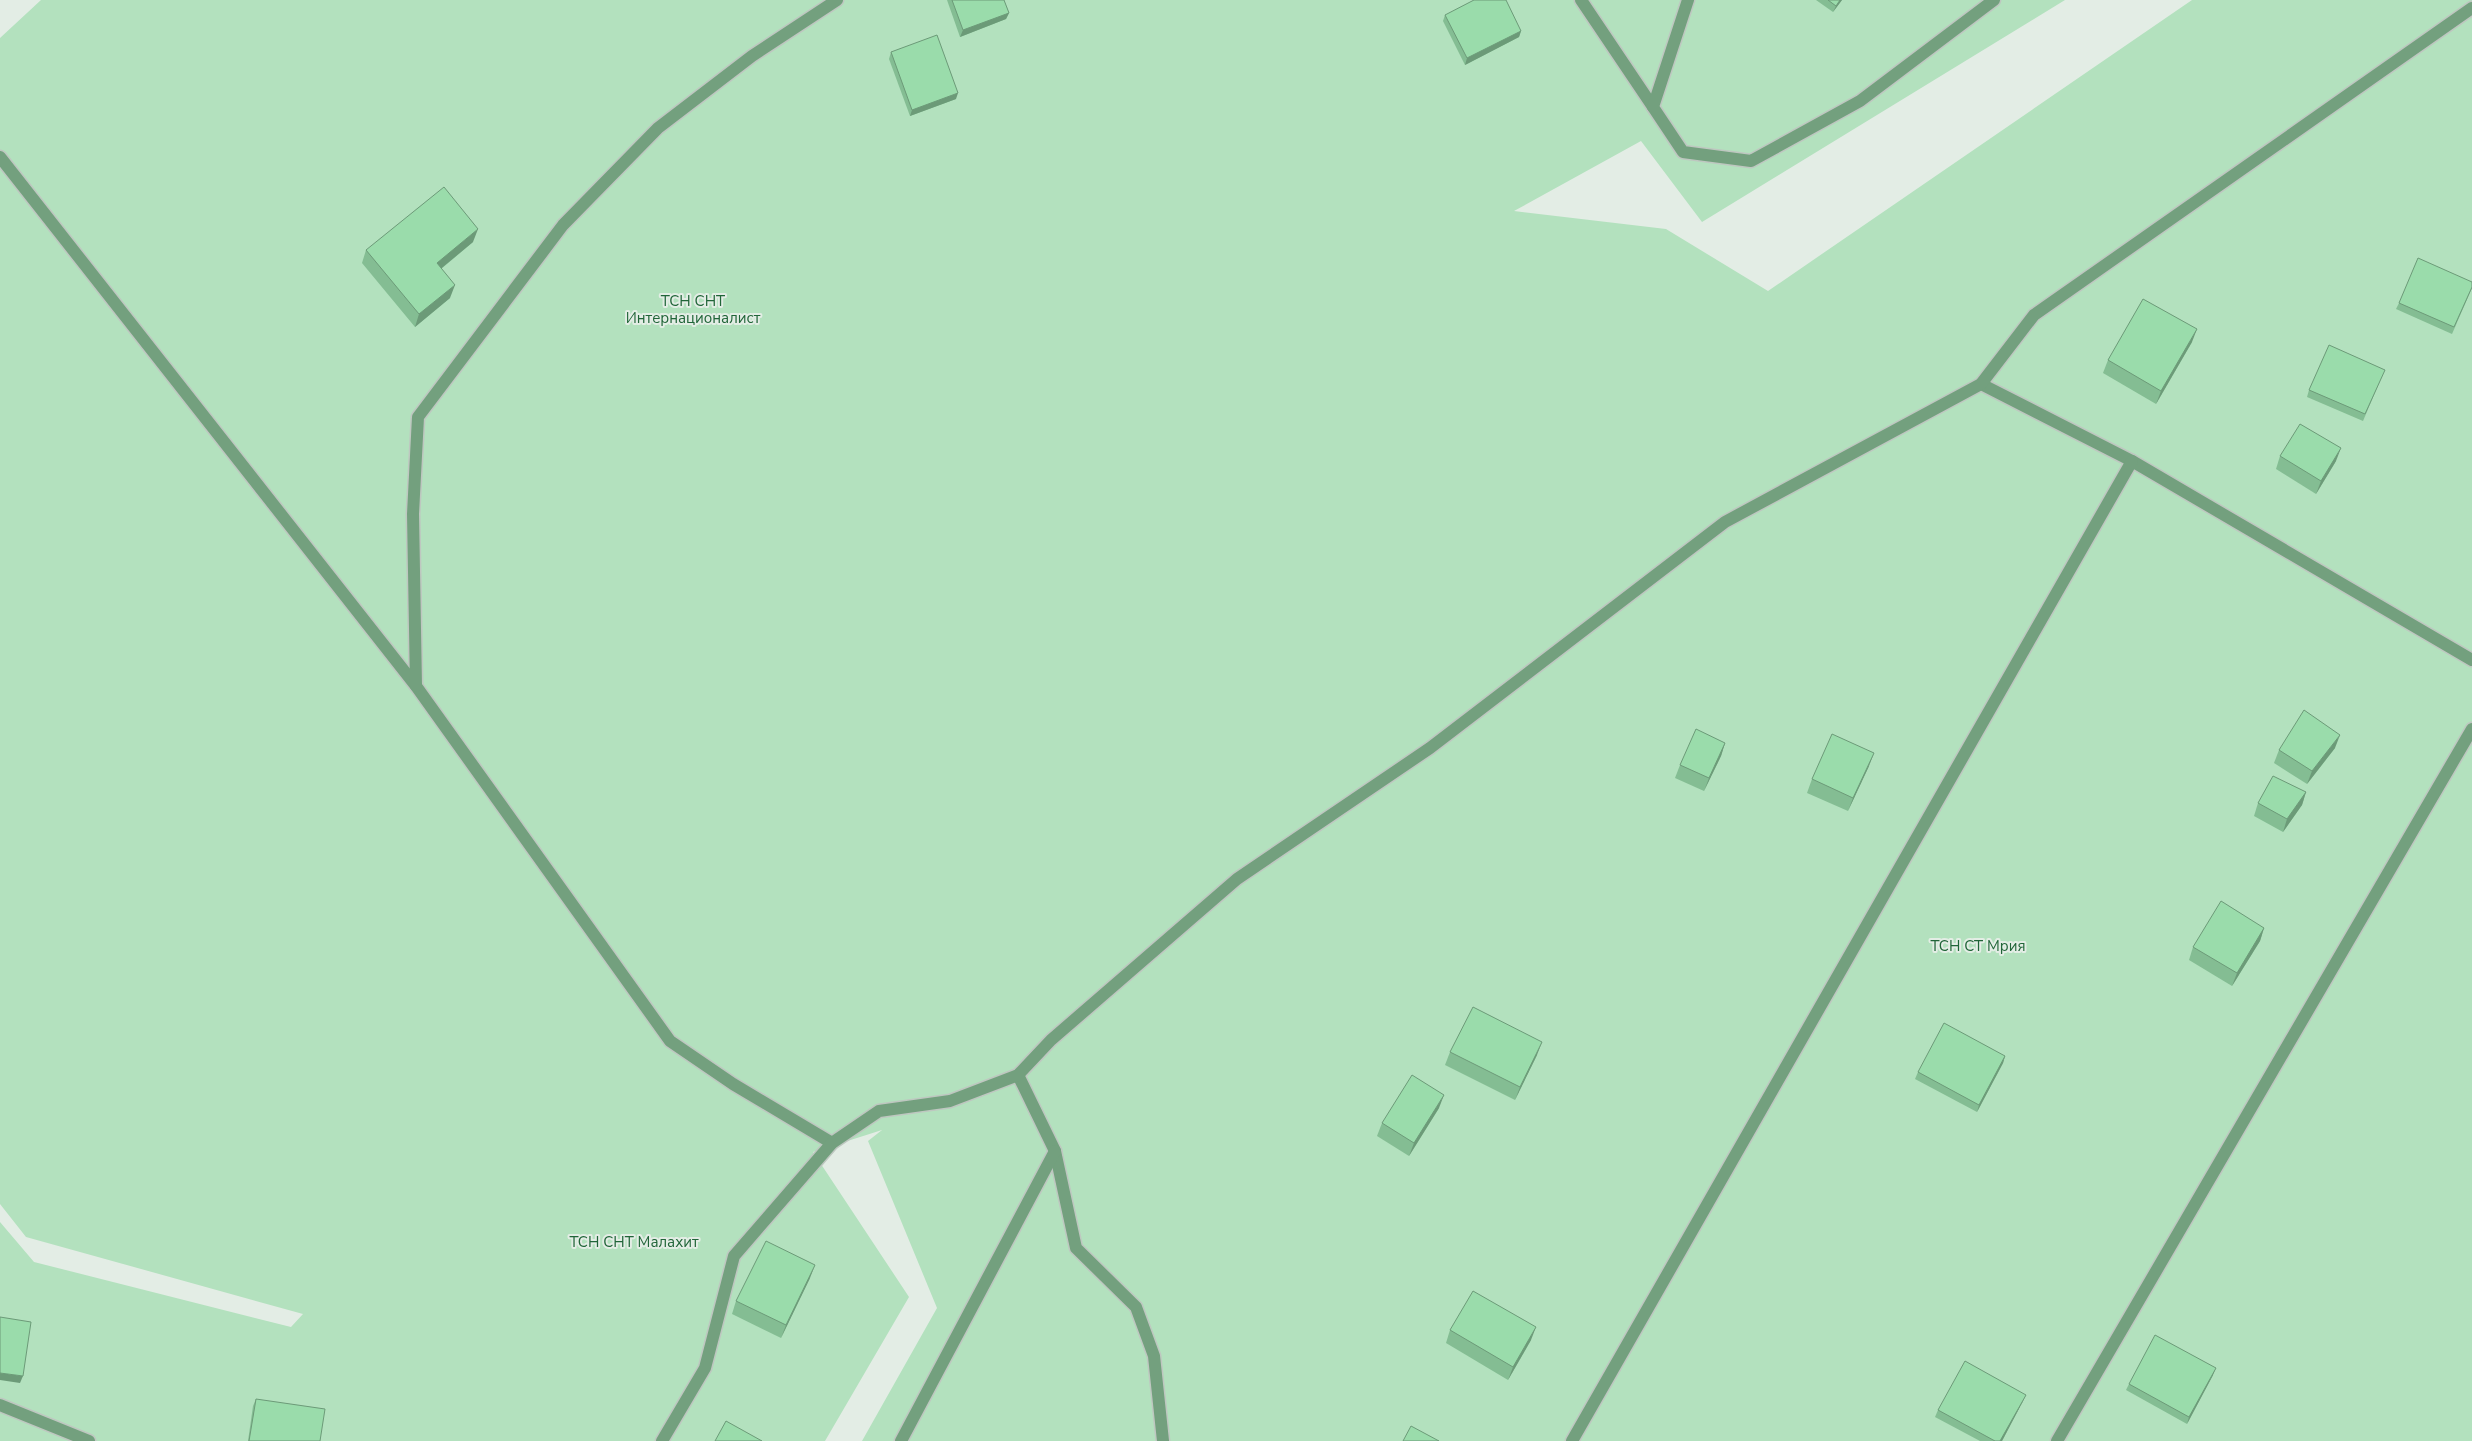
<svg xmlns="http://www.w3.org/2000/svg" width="2472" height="1441" viewBox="0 0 2472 1441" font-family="'Nunito Sans',sans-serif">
  <rect width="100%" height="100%" fill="#e3ede5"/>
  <!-- green -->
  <polygon fill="#b3e1be" points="41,0 2065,0 1702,222 1641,141 1514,211 1666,229 1768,291 2192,0 2472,0 2472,1441 862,1441 937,1308 868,1141 882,1130 813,1152 909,1297 825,1441 0,1441 0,1222 34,1262 291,1327 303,1314 26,1237 0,1204 0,38"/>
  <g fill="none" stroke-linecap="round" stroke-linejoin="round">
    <!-- minor casing -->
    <g stroke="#bec7c0" stroke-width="15">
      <g id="minor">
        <polyline points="1581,0 1653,107"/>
        <polyline points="1688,0 1653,107 1683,152 1751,161 1860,101 1994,0"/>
        <polyline points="0,157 416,686 670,1041 733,1084 832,1143"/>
        <polyline points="1981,384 2132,461 2472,660"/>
        <polyline points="416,686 413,514 418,417 563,225 658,128 752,56 837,0"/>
        <polyline points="1018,1075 1055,1151 1076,1248 1136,1307 1154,1356 1163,1441"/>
        <polyline points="0,1405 89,1441"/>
        <polyline points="662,1441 705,1368 734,1256 832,1143 879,1111 950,1101 1018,1075 1051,1040 1237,879 1430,748 1725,522 1981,384 2034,315 2472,8"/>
        <polyline points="901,1441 1055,1151"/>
        <polyline points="1572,1441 2132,461"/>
        <polyline points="2057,1441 2472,729"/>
      </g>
    </g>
    <!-- minor -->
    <use href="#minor" stroke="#73a07e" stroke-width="12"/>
  </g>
  <!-- wall -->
  <g fill="#84bd93">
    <polygon points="947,0 1004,0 1009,13 1006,19 960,37"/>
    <polygon points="1816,0 1842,0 1833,12"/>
    <polygon points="1445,15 1521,31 1519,37 1465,65 1443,21"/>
    <polygon points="891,52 956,99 910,116 889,59"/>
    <polygon points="473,242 441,269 450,298 415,327 362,263 366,250"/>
    <polygon points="2472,288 2452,334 2396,309 2399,303"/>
    <polygon points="2192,342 2156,404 2103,373 2108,360"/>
    <polygon points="2382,376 2363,421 2307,397 2309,390"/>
    <polygon points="2280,456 2336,461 2316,494 2276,469"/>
    <polygon points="1725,743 1721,756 1704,791 1675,778 1680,765"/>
    <polygon points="2335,748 2307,784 2274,763 2279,750"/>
    <polygon points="1869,766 1848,811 1807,793 1812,779"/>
    <polygon points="2306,792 2302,805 2283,832 2254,816 2258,803"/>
    <polygon points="2264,928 2260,941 2232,986 2189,960 2193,947"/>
    <polygon points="1450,1052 1537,1055 1515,1100 1445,1065"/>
    <polygon points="2005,1056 2003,1063 1977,1112 1915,1079 1918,1072"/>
    <polygon points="1439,1108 1409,1156 1377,1136 1382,1123"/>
    <polygon points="810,1278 781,1338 732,1314 736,1301"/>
    <polygon points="1450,1330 1531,1340 1508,1380 1446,1343"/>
    <polygon points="2213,1375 2187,1424 2126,1390 2129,1384"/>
    <polygon points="256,1399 320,1441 248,1441 253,1406"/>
    <polygon points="2023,1401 2002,1441 1980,1441 1935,1417 1938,1410"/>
  </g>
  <!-- shaded-wall -->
  <g fill="#6c9a78">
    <polygon points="1840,0 1842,0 1833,12 1836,6"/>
    <polygon points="1009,13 1006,19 960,37 963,30"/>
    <polygon points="1521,31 1519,37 1465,65 1467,58"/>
    <polygon points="958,93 956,99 910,116 912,110"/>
    <polygon points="478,229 473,242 432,276 437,263"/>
    <polygon points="455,285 450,298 415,327 419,314"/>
    <polygon points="2197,329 2192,342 2156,404 2161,391"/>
    <polygon points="2341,448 2336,461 2316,494 2321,481"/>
    <polygon points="2340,735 2335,748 2307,784 2312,771"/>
    <polygon points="1725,743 1721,756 1704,791 1709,778"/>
    <polygon points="1874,753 1869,766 1848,811 1853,798"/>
    <polygon points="2306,792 2302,805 2283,832 2287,819"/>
    <polygon points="2264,928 2260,941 2232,986 2237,973"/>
    <polygon points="1542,1042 1537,1055 1515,1100 1520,1087"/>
    <polygon points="2005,1056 2003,1063 1977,1112 1979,1105"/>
    <polygon points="1444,1095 1439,1108 1409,1156 1414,1143"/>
    <polygon points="815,1265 810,1278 781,1338 786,1325"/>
    <polygon points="1536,1327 1531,1340 1508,1380 1513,1367"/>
    <polygon points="2216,1368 2213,1375 2187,1424 2189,1417"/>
    <polygon points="0,1373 23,1376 20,1383 0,1380"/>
    <polygon points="2026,1395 2023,1401 2002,1441 2000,1441"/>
  </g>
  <!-- building -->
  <g fill="#9adcab" stroke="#6c9a78">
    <polygon points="952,0 1004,0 1009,13 963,30"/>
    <polygon points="1474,0 1506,0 1521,31 1467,58 1445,15"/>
    <polygon points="1828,0 1840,0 1836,6"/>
    <polygon points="937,35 958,93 912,110 891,52"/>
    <polygon points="444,187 478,229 437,263 455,285 419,314 366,250"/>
    <polygon points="2418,258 2472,282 2472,287 2454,327 2399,303"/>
    <polygon points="2143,299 2197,329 2161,391 2108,360"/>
    <polygon points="2329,345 2385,370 2365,414 2309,390"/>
    <polygon points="2300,424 2341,448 2321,481 2280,456"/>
    <polygon points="2304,710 2340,735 2312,771 2279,750"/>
    <polygon points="1696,729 1725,743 1709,778 1680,765"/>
    <polygon points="1832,734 1874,753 1853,798 1812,779"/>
    <polygon points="2273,776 2306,792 2287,819 2258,803"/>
    <polygon points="2221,901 2264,928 2237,973 2193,947"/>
    <polygon points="1473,1007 1542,1042 1520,1087 1450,1052"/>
    <polygon points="1944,1023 2005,1056 1979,1105 1918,1072"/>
    <polygon points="1412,1075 1444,1095 1414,1143 1382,1123"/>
    <polygon points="766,1241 815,1265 786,1325 736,1301"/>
    <polygon points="1473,1291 1536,1327 1513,1367 1450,1330"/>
    <polygon points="0,1317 31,1322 23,1376 0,1373"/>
    <polygon points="2155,1335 2216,1368 2189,1417 2129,1384"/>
    <polygon points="1965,1361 2026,1395 2000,1441 1995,1441 1938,1410"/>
    <polygon points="256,1399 325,1409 320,1441 249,1441"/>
    <polygon points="726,1421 762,1441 715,1441"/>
    <polygon points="1411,1426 1439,1441 1403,1441"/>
  </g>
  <g text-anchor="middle" stroke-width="4" stroke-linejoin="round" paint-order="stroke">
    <!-- park labels -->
    <g font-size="15" fill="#206538" stroke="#e3ede5">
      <text x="693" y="306">ТСН СНТ<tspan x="693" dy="17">Интернационалист</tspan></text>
      <text x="1978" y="951">ТСН СТ Мрия</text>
      <text x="634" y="1247">ТСН СНТ Малахит</text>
    </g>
  </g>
</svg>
